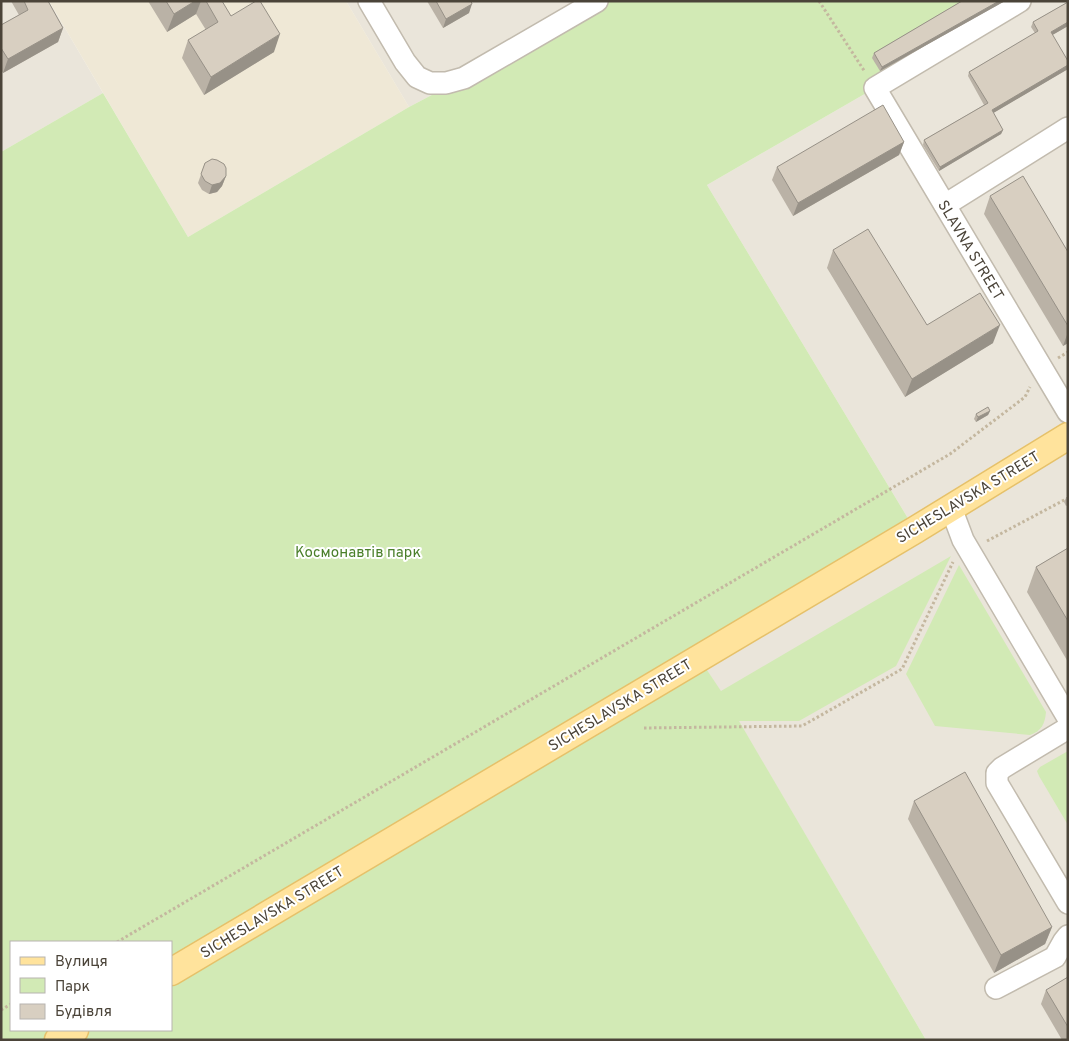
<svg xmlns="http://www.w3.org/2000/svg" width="1069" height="1041" viewBox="0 0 1069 1041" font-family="Overpass,sans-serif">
  <rect width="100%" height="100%" fill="#f6f3ec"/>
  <!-- residential -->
  <g fill="#eae5da">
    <polygon points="1,1 49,1 103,93 1,152"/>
    <polygon points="346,1 597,1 464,78 409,107"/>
    <polygon points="1020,1 1068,1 1068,1040 926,1040 725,698 699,658 915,530 707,185 875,88"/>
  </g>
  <!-- education -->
  <polygon fill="#efe8d6" points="49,1 346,1 409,107 188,237"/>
  <!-- green -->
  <g fill="#d2eab5" fill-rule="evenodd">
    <path d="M597,1H1020L875,88L707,185L915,530L699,658L721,691L951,556L896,666L799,721H739L926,1040H1V152L103,93L188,237L409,107L464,78ZM11,942H171V1030H11Z"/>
    <path d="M959,565L1046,712C1045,723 1042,731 1030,735L935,726L906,674Z"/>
    <polygon points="1068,751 1068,825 1039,776 1037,771 1040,767"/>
  </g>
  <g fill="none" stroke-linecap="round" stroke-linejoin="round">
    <!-- minor casing -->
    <g stroke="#c2bbae" stroke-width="24">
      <g id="minor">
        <polyline points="369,1 405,62 417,77 430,83 446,83 464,78 597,1"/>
        <polyline points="1020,1 875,88 1068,412"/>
        <polyline points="945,205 1068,128"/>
        <polyline points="951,508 963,540 1068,718"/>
        <polyline points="1068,728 1002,768 997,773 997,783 1068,903"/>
        <polyline points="996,988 1055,957 1064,941 1068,936"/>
      </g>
    </g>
    <!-- major casing -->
    <g stroke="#e6c16a" stroke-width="29">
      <g id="major">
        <polyline points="171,972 915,530 1068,436"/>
        <polyline points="58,1040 75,1030"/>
      </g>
    </g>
    <!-- path -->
    <g stroke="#c4b79f" stroke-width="3" stroke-dasharray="2.5 2.5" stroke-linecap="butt">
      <polyline points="819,1 865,72"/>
      <polyline points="1058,358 1068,352"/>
      <polyline points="987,541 1068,498"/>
      <polyline points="644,728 802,726 902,669 953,562"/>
      <polyline points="117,942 950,454 1025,397 1030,387"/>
      <polyline points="1,1010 11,1004"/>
    </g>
    <!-- minor -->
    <use href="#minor" stroke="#fff" stroke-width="21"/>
    <!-- major -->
    <use href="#major" stroke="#ffe39c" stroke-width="26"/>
  </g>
  <!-- wall -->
  <g fill="#bab2a6">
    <polygon points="11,1 48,1 63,28 58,42 3,73 1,70 1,25 19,15"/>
    <polygon points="148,1 223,1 222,2 231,16 274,52 204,95 182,58 188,40 206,30 196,14 167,32"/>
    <polygon points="427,1 471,1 469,13 443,28"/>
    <polygon points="962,1 1005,1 880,71 872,58 874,53"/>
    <polygon points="1068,2 1068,26 1052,35 1068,61 1068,69 993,113 1003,130 1001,134 939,171 923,145 924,140 984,105 968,76 969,72 1035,33 1031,27 1033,22"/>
    <polygon points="904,142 899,155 793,216 772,180 777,167"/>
    <polygon points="205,163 226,176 222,186 217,192 209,194 202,190 198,183"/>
    <polygon points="990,196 1068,252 1068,343 1063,346 984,214"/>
    <polygon points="833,250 927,325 993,343 905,397 827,268"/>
    <polygon points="990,411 988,415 976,422 974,419 976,414"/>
    <polygon points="1068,496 1068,505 1066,506 1064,502 1066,498"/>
    <polygon points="1068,548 1068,662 1027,592 1036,567"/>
    <polygon points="914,801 1052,927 1045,944 994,973 908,819"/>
    <polygon points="1068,977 1068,1040 1062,1040 1041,1004 1046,990"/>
  </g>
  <!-- shaded-wall -->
  <g fill="#979187">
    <polygon points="195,1 201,1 196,14 167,32 174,14"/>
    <polygon points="999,1 1005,1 880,71 882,67"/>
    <polygon points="472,4 469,13 443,28 446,19"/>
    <polygon points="1068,22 1068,26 1049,37 1051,32"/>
    <polygon points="63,28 58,42 3,73 8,59"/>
    <polygon points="280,34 274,52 204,95 211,77"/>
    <polygon points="1068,65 1068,69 990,115 992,110"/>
    <polygon points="1003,130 1001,134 939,171 940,167"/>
    <polygon points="904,142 899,155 793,216 798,203"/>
    <polygon points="226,176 222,186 217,192 209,194 212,185"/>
    <polygon points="1000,325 993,343 905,397 912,379"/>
    <polygon points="1068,332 1068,343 1063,346"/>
    <polygon points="990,411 988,415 976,422 978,417"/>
    <polygon points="1052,927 1045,944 994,973 1001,955"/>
  </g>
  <!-- building -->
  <g fill="#d8cfc1" stroke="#979187">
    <polygon points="24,1 48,1 63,28 8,59 1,48 1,25 28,10"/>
    <polygon points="166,1 195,1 174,14"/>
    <polygon points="206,1 222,1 231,16 256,1 260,1 280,34 211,77 188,40 218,22"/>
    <polygon points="436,1 471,1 472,4 446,19"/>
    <polygon points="962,1 999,1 882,67 874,53"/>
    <polygon points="1068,2 1068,22 1051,32 1068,61 1068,65 992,110 1003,130 940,167 924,140 988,103 969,72 1038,31 1033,22"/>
    <polygon points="883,105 904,142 798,203 777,167"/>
    <polygon points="212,159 217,160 224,164 226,168 226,176 220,183 212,185 205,181 201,174 205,163"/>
    <polygon points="1023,176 1068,252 1068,326 990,196"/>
    <polygon points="868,229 927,325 980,293 1000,325 912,379 833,250"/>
    <polygon points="988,407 990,411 978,417 976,414"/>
    <polygon points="1068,548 1068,621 1036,567"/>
    <polygon points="965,772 1052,927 1001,955 914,801"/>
    <polygon points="1068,977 1068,1027 1046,990"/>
  </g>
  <g text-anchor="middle" stroke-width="4" stroke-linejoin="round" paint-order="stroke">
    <!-- street labels -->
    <g font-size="15" fill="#4b4439" stroke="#fff">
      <text transform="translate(971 250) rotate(59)" y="5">SLAVNA STREET</text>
      <text transform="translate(968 497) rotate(-31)" y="5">SICHESLAVSKA STREET</text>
      <text transform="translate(620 705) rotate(-31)" y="5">SICHESLAVSKA STREET</text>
      <text transform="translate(272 912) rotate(-31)" y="5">SICHESLAVSKA STREET</text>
    </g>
    <!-- park labels -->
    <g font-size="15" fill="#4a7f2a" stroke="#fff">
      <text x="358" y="557">Космонавтів парк</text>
    </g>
  </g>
  <!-- border -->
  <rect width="1069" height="1041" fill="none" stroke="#4b4439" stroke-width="5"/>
  <!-- legend -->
  <rect x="10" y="941" width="162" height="90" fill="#ffffff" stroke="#b7b4b0"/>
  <rect x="20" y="957" width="25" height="8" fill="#ffe39c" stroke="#b7b4b0"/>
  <text x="55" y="966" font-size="15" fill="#4b4439">Вулиця</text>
  <rect x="20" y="978" width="25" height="15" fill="#d2eab5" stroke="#b7b4b0"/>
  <text x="55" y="991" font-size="15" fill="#4b4439">Парк</text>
  <rect x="20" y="1004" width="25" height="15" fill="#d8cfc1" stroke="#b7b4b0"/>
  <text x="55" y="1016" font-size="15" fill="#4b4439">Будівля</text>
</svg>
